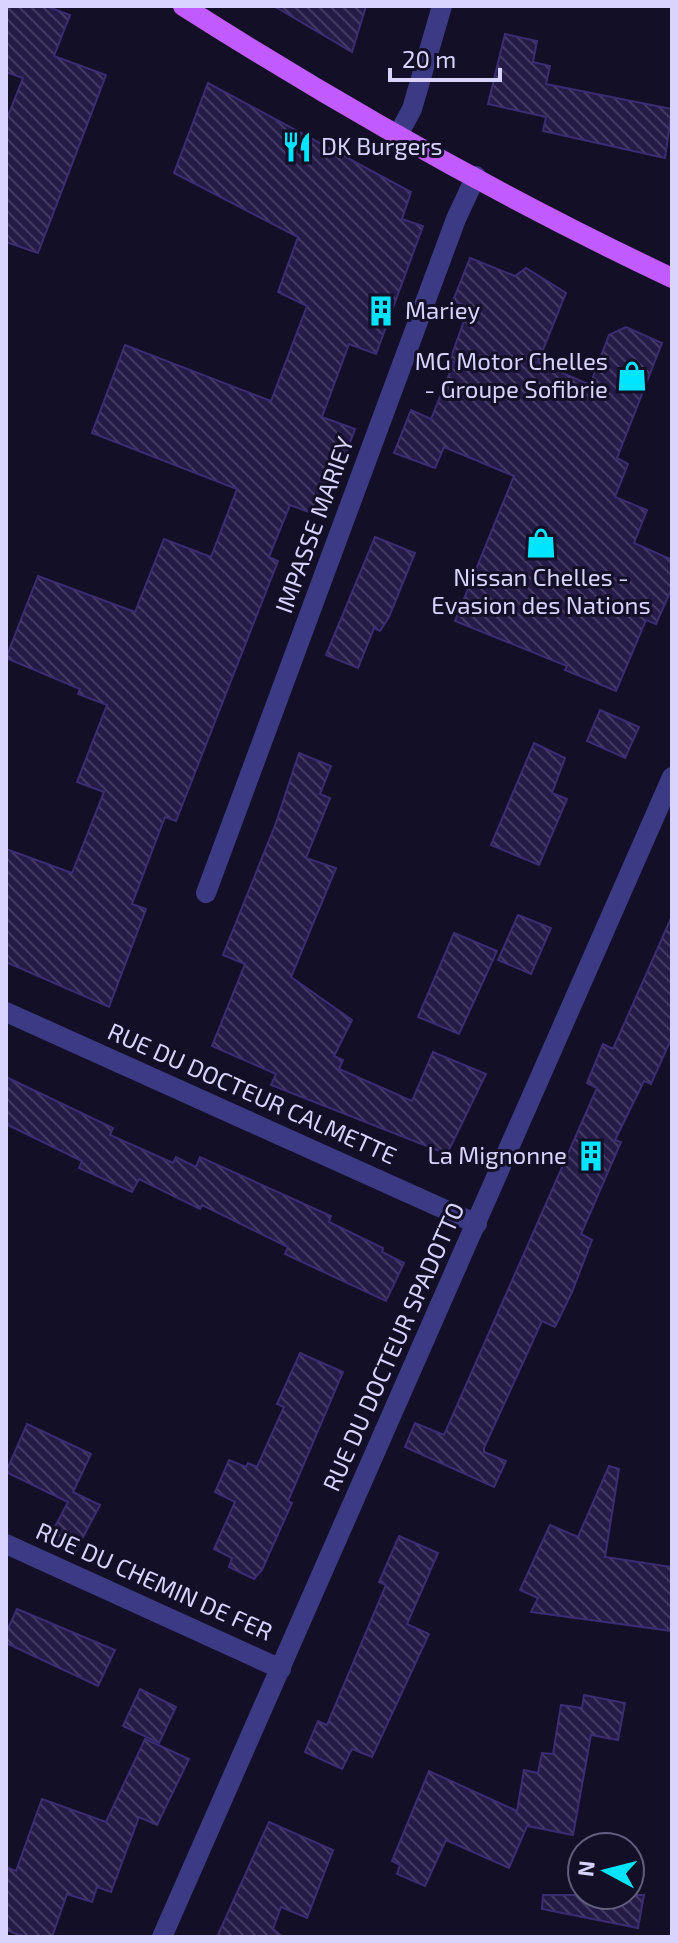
<svg xmlns="http://www.w3.org/2000/svg" width="678" height="1943" viewBox="0 0 678 1943" font-family="'Exo 2',sans-serif">
  <defs>
    <pattern id="building-back-hatch" width="6" height="6" patternUnits="userSpaceOnUse" patternTransform="scale(2)"><rect width="6" height="6" fill="#241b47"/><path d="M-1 5l2 2M0 0l6 6M5-1l2 2" fill="none" stroke="#433b63"/></pattern>
  </defs>
  <rect width="100%" height="100%" fill="#130f26"/>
  <!-- building -->
  <g fill="url(#building-back-hatch)" stroke="#3b2d73" stroke-width="2">
    <polygon points="6,6 46,6 70,15 54,56 106,75 38,253 6,242 6,121 23,78 6,72"/>
    <polygon points="274,6 366,6 352,52"/>
    <polygon points="505,34 537,41 533,62 550,66 546,84 672,109 665,158 543,131 546,117 488,104"/>
    <polygon points="208,83 411,192 402,219 423,226 376,354 349,344 322,417 355,429 322,517 290,505 269,557 278,561 176,821 165,817 132,904 146,909 109,1007 6,962 6,849 72,873 104,792 77,782 107,705 78,694 80,689 6,658 38,576 135,612 164,539 211,557 237,489 92,433 125,345 271,401 307,306 278,292 298,237 174,173"/>
    <polygon points="470,258 515,276 526,268 566,293 538,362 590,385 609,335 626,327 662,343 617,458 628,464 615,497 647,510 634,543 672,560 672,588 656,624 646,620 616,691 565,670 567,666 455,621 514,476 444,447 435,468 394,453 411,410 431,419 454,362 450,360 469,307 453,301"/>
    <polygon points="375,537 415,553 389,617 380,631 374,628 358,668 326,655"/>
    <polygon points="600,710 639,727 625,758 587,741"/>
    <polygon points="534,743 565,758 552,793 567,799 539,865 491,845"/>
    <polygon points="299,753 331,766 320,794 330,798 306,858 336,868 291,977 352,1020 334,1056 343,1060 339,1069 412,1101 433,1052 486,1074 447,1154 271,1085 276,1074 212,1046 245,964 223,955 276,823"/>
    <polygon points="518,915 551,928 531,974 498,960"/>
    <polygon points="672,916 672,1037 651,1084 644,1081 615,1140 621,1142 581,1234 592,1240 572,1292 555,1327 542,1321 484,1448 484,1452 506,1461 494,1487 405,1447 415,1423 444,1435 597,1088 587,1083 603,1044 613,1049"/>
    <polygon points="454,933 497,951 459,1034 418,1017"/>
    <polygon points="6,1077 113,1128 110,1135 173,1163 176,1157 196,1167 200,1157 331,1216 329,1222 383,1248 382,1252 404,1263 386,1301 285,1254 288,1247 202,1205 200,1209 139,1179 132,1192 79,1168 82,1161 6,1124"/>
    <polygon points="300,1353 343,1372 288,1501 292,1503 262,1570 254,1579 229,1567 232,1558 214,1549 235,1502 215,1492 229,1460 246,1467 248,1463 257,1467 284,1407 277,1404"/>
    <polygon points="27,1424 91,1454 73,1492 100,1505 74,1554 47,1542 68,1502 6,1472"/>
    <polygon points="609,1466 619,1469 605,1557 672,1567 672,1631 531,1612 538,1598 520,1590 550,1525 578,1537"/>
    <polygon points="399,1536 438,1553 407,1624 429,1634 372,1757 352,1749 342,1769 305,1752 318,1721 327,1725 386,1585 379,1582"/>
    <polygon points="17,1609 115,1650 98,1686 6,1643 6,1633"/>
    <polygon points="140,1689 176,1707 159,1743 123,1726"/>
    <polygon points="584,1695 625,1703 618,1740 591,1735 573,1835 527,1826 509,1868 446,1840 425,1886 397,1874 400,1865 392,1861 429,1771 517,1811 524,1770 538,1773 542,1753 553,1754 561,1705 582,1708"/>
    <polygon points="145,1739 189,1759 157,1825 139,1817 111,1892 97,1887 92,1902 67,1894 52,1937 25,1937 6,1930 6,1867 16,1871 42,1799 106,1822"/>
    <polygon points="269,1822 333,1850 307,1918 281,1907 273,1929 283,1937 217,1937"/>
    <polygon points="543,1895 644,1895 638,1928 542,1909"/>
  </g>
  <g fill="none" stroke-linecap="round" stroke-linejoin="round">
    <!-- minor -->
    <g stroke="#3d3a85" stroke-width="20">
      <polyline points="399,133 412,109 442,6"/>
      <polyline points="206,893 456,219 476,176"/>
      <polyline points="6,1012 477,1224"/>
      <polyline points="6,1544 281,1669"/>
      <polyline points="162,1937 672,777"/>
    </g>
    <!-- major -->
    <path stroke="#c25bff" stroke-width="20" d="M183,6C337,104 507,200 672,278"/>
  </g>
  <!-- icons -->
  <defs>
    <g id="restaurant-bare" transform="scale(2.4)"><path d="M-5-6h1v4h1v-4h1v4h1v-4h1v5L-1.5 .5V6h-2V.5L-5-1ZM5-6V6H3V1.5H1.5Q1.5-4 5-6Z" fill="#00e5ff" stroke="#130f26" stroke-width="2.5" paint-order="stroke"/></g>
    <g id="building-bare" transform="scale(2.4)"><path d="M-4-6H4V6H1V3H-1V6H-4ZM-2.5-4.3h1.7v1.8h-1.7ZM.8-4.3h1.7v1.8H.8ZM-2.5-1h1.7V.8h-1.7ZM.8-1h1.7V.8H.8Z" fill="#00e5ff" stroke="#130f26" stroke-width="2.5" paint-order="stroke"/></g>
    <g id="shop-bare" transform="scale(2.4)"><path d="M-5-2.5h2.3a2.7 3.5 0 0 1 5.4 0H5L5.5 6h-11ZM-1.5-2.5h3a1.5 2.3 0 0 0-3 0Z" fill="#00e5ff" stroke="#130f26" stroke-width="2.5" paint-order="stroke"/></g>
  </defs>
  <g fill-rule="evenodd">
    <use href="#restaurant-bare" x="297" y="147"/>
    <use href="#building-bare" x="381" y="311"/>
    <use href="#shop-bare" x="632" y="376"/>
    <use href="#shop-bare" x="541" y="543"/>
    <use href="#building-bare" x="591" y="1156"/>
  </g>
  <g text-anchor="middle" stroke-width="6" stroke-linejoin="round" paint-order="stroke">
    <!-- poi labels -->
    <g font-size="24" fill="#d9d4ff" stroke="#130f26" text-anchor="start">
      <text x="321" y="155">DK Burgers</text>
      <text x="405" y="319">Mariey</text>
      <text x="608" y="370" text-anchor="end">MG Motor Chelles<tspan x="608" dy="28">- Groupe Sofibrie</tspan></text>
      <text x="541" y="586" text-anchor="middle">Nissan Chelles -<tspan x="541" dy="28">Evasion des Nations</tspan></text>
      <text x="567" y="1164" text-anchor="end">La Mignonne</text>
    </g>
    <!-- street labels -->
    <g font-size="24" fill="#d9d4ff" stroke="#130f26">
      <text transform="translate(315 525) rotate(-70)" y="8">IMPASSE MARIEY</text>
      <text transform="translate(252 1094) rotate(24)" y="8">RUE DU DOCTEUR CALMETTE</text>
      <text transform="translate(394 1347) rotate(-66)" y="8">RUE DU DOCTEUR SPADOTTO</text>
      <text transform="translate(154 1582) rotate(24)" y="8">RUE DU CHEMIN DE FER</text>
    </g>
  </g>
  <!-- border -->
  <rect width="678" height="1943" fill="none" stroke="#d9d4ff" stroke-width="16"/>
  <!-- north arrow -->
  <g transform="translate(606 1871) rotate(277)"><circle r="38" fill="#130f26" stroke="#625e7d" stroke-width="2"/>
  <path d="M0-6L14 30L0 20L-14 30Z" fill="#00e5ff"/>
  <text y="-12" font-size="22" font-weight="bold" text-anchor="middle" fill="#d9d4ff">N</text>
  </g>
  <!-- scale -->
  <path d="M390 68v12h110v-12" fill="none" stroke="#d9d4ff" stroke-width="4"/>
  <text x="402" y="68" font-size="24" fill="#d9d4ff" stroke="#130f26" stroke-width="6" paint-order="stroke">20 m</text>
</svg>
